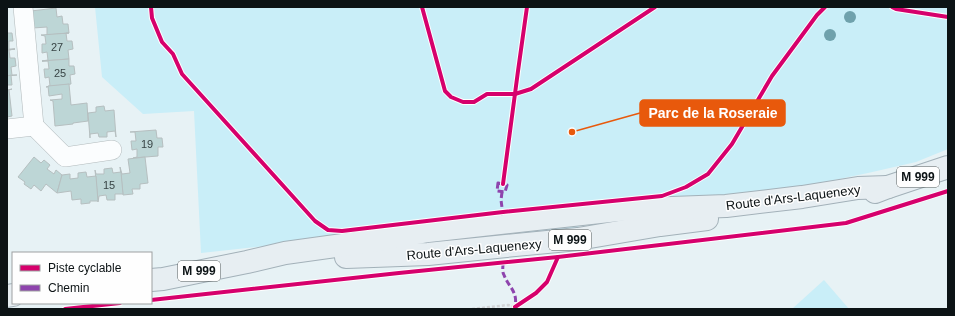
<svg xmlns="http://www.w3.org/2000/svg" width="955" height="316" viewBox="0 0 955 316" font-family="Arial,sans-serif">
  <rect width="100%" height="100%" fill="#e7f2f5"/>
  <!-- green -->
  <g fill="#c9eef8">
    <polygon points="95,7 948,7 948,149 916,162 868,173 786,190 324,236 321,240 201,253 194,111 143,114 102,77"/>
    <polygon points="578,222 579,231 523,237 522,228"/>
    <polygon points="824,280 849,309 792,309"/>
  </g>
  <!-- building -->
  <g fill="#bdd6d6" stroke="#b6bfc0">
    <polygon points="56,8 57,17 62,16 63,24 68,24 69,33 47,35 47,27 33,28 31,11"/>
    <polygon points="7,30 7,33 12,33 13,41 9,41 9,49 15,49 7,50"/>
    <polygon points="66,33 67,41 72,41 73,49 68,50 69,59 42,61 48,60 47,52 42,53 42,44 46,44 45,36 41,35 69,33"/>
    <polygon points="15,49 9,50 10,58 15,58 16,66 11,67 12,75 17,75 7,76 7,50"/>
    <polygon points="69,59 69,66 74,66 75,74 70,75 71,84 46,87 50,86 49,77 45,78 44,69 49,69 48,61 42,61"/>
    <polygon points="11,75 12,85 7,85 7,76"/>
    <polygon points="69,84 71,105 87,103 88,121 73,123 73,124 55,126 53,101 50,100 62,99 62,94 49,96 48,86"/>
    <polygon points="12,89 9,90 12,116 7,117 7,90"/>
    <polygon points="104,106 105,111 114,110 116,137 115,131 107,132 107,137 99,137 98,133 90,134 90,138 88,113 96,112 96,107"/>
    <polygon points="156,130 157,138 162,138 163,147 158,147 158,156 133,158 137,157 137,149 132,150 131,141 136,141 135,132 130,132"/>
    <polygon points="34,157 41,163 44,160 50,165 47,169 54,174 56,170 62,175 57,193 46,184 41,191 34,185 31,189 24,184 25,182 18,177"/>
    <polygon points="145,157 148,183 140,184 140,189 132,189 133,194 123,195 120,167 122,174 130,173 128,159"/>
    <polygon points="112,168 113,173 121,172 123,194 115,194 115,200 107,200 106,195 99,196 98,202 95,170 96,174 104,174 104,169"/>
    <polygon points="86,172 87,177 96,176 98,201 90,201 90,203 81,204 81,199 72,200 71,191 57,193 62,175 70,174 70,179 78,178 78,173"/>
  </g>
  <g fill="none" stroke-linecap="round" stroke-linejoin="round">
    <!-- minor casing -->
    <g stroke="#b2babc" stroke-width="20">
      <g id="minor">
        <polyline points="34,126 65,157 112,150"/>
        <polyline points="7,129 34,126 23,7"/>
      </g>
    </g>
    <!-- primary casing -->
    <g stroke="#a3b1b9" stroke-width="24">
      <g id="primary">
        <polyline points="875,192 888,187 948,167"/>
        <polyline points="346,257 428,254 506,246 578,239 660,225 707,219"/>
        <polyline points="151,280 163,279 247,262 285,253 372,241 428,231 618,210 726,206 802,197 858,188 888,187"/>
        <polyline points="7,296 13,295"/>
      </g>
    </g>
    <!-- path -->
    <polyline stroke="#d1d4d6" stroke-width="2.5" stroke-dasharray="3 2" stroke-linecap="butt" points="472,309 508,305 515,307 516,309"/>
    <!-- minor -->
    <use href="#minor" stroke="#fbfdfe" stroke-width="19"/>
    <!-- primary -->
    <use href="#primary" stroke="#e7eef2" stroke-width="22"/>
    <!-- quiet -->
    <g stroke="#8e44ad" stroke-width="3" stroke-dasharray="6 3" stroke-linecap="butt">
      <polygon points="498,183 507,185 505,192 497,191"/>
      <polyline points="502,192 501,200 503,215"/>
      <path d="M503,263C503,267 502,272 504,275C509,288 518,291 515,307"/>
    </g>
    <!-- cycleway casing -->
    <g stroke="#fefefe" stroke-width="6">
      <g id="cycleway">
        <polyline points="151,7 152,18 162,42 173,54 182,74 315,221 328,230 342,231 503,212 662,196 686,187 708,174 732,144 772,76 817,15 825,7"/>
        <polyline points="422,7 445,91 451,97 463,102 474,102 487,94 515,94 531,89 655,7"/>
        <polyline points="892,7 896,9 948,17"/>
        <polyline points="503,184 518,71 527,7"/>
        <polyline points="151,300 399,273 558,257"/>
        <polyline points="515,307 536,293 547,282 558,257 846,223 948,191"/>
        <polyline points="65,309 120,303"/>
      </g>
    </g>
    <!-- cycleway -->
    <use href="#cycleway" stroke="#d6006c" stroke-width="4"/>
  </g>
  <!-- trees -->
  <g fill="#6fa1ac">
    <circle cx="850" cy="17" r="6"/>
    <circle cx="830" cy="35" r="6"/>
  </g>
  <g text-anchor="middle" stroke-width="3" stroke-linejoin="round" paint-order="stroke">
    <!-- number labels -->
    <g font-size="11" fill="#384445">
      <text x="57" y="51">27</text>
      <text x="60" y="77">25</text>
      <text x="147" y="148">19</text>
      <text x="109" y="189">15</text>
    </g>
    <!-- shield labels -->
    <g fill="#fefefe" stroke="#555a5b" stroke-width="1">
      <rect x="897" y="167" width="42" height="20" rx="3"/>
      <rect x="549" y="230" width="42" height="20" rx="3"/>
      <rect x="178" y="261" width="42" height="20" rx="3"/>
    </g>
    <g font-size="12" font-weight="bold" fill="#0c1315">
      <text x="918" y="181">M 999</text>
      <text x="570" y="244">M 999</text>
      <text x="199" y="275">M 999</text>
    </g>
    <!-- street labels -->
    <g font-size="13" fill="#0c1315" stroke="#fefefe">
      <text transform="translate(793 197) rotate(-7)" y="5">Route d'Ars-Laquenexy</text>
      <text transform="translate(474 249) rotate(-5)" y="5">Route d'Ars-Laquenexy</text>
    </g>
  </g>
  <!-- callouts -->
  <path fill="none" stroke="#e8590c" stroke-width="1.5" d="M572 132L640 113"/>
  <circle fill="#e8590c" stroke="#fefefe" stroke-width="1.5" cx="572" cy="132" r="4"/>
  <rect fill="#e8590c" stroke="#e8590c" stroke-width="1.5" x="640" y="100" width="145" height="26" rx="4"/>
  <g font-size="14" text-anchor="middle" font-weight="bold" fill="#fff">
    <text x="713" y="118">Parc de la Roseraie</text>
  </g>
  <!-- border -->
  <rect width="955" height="316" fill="none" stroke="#0c1315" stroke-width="16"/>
  <!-- legend -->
  <rect x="12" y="252" width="140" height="52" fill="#fefefe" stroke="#9da0a1"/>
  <rect x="20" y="265" width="20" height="6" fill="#d6006c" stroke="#9da0a1"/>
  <text x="48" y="272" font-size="12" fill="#0c1315">Piste cyclable</text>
  <rect x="20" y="285" width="20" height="6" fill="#8e44ad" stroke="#9da0a1"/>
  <text x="48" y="292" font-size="12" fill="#0c1315">Chemin</text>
</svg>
